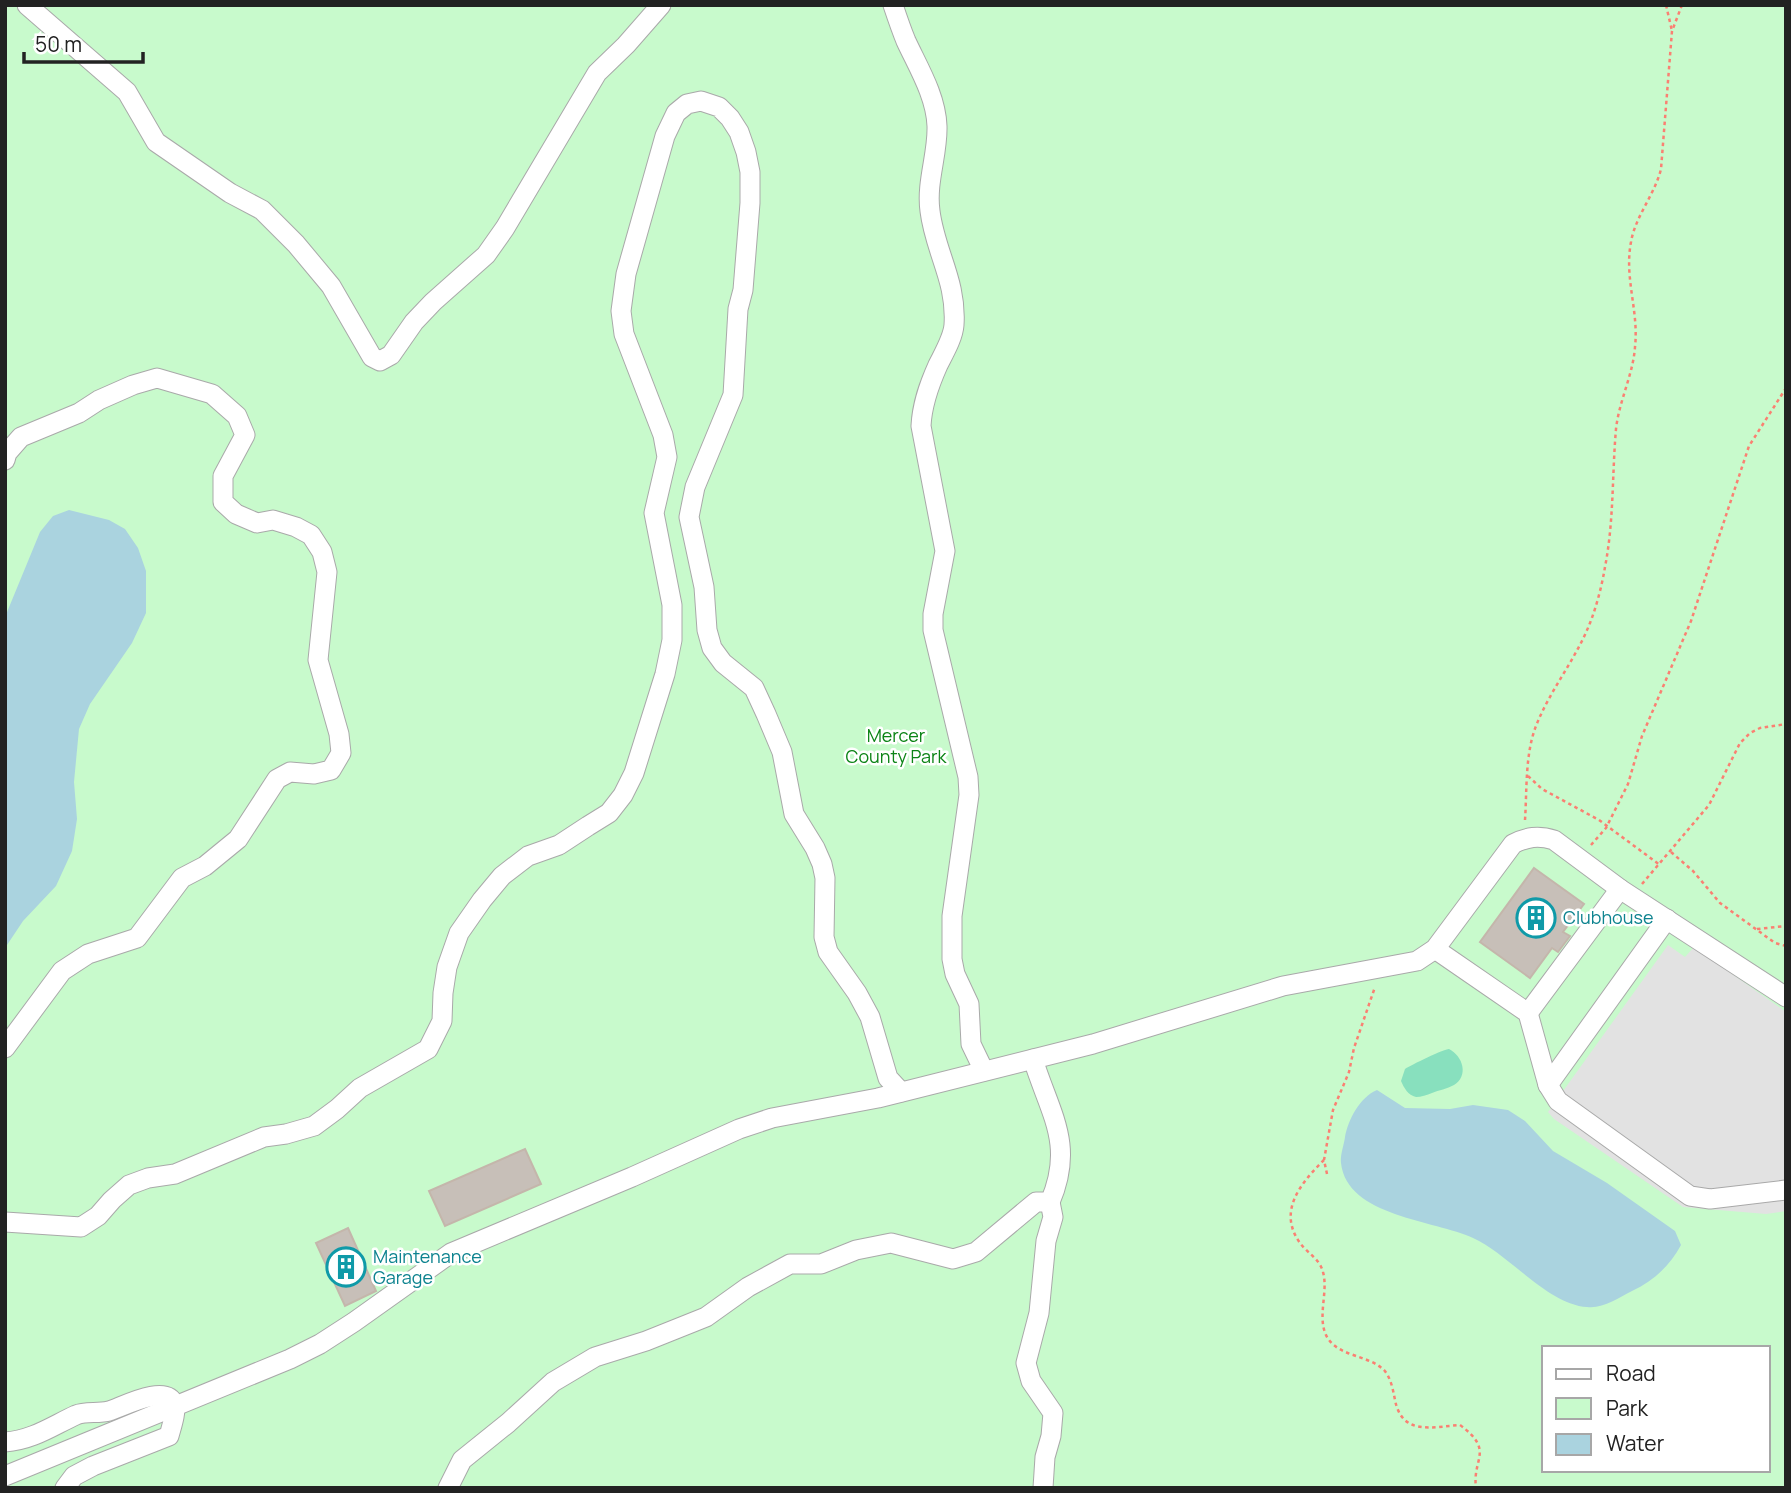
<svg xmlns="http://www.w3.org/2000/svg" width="1791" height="1493" viewBox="0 0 1791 1493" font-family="Manrope,sans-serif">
  <rect width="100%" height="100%" fill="#f2efe9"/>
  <!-- park -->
  <path fill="#c8facc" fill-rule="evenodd" d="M5,5H1786V1488H5ZM1544,1348H1768V1470H1544Z"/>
  <!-- pitch -->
  <path fill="#88e0be" d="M1449,1049C1463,1056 1469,1076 1454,1085C1447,1089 1439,1090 1432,1093C1427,1095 1421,1097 1416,1097C1408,1095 1404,1088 1401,1081L1405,1069C1411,1065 1444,1049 1449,1049Z"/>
  <!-- parking -->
  <polygon fill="#e2e2e2" points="1668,945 1685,957 1694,947 1786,1012 1786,1211 1766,1214 1683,1207 1554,1119 1548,1112"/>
  <!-- water -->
  <g fill="#aad3df">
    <polygon points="69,510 109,520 125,529 138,548 146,571 146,613 132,643 90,704 79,729 74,782 77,819 72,851 56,886 23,921 5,948 5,617 40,532 53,516"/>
    <path d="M1377,1090L1405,1108L1450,1109L1473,1105L1508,1110L1525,1121L1553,1151L1607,1183L1675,1231L1681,1245C1670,1266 1653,1281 1632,1291C1618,1298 1603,1309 1587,1307C1547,1304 1510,1255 1473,1238C1435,1220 1347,1217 1341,1163C1340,1155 1344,1145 1345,1137C1348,1120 1360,1097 1377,1090Z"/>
  </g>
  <!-- building -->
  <g fill="#c7bfb8" stroke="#c4b6ab" stroke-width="2">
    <polygon points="1534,868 1584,904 1563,932 1570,936 1558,952 1552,948 1530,978 1480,942"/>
    <polygon points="525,1149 541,1184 445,1226 429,1191"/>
    <polygon points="348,1228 376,1291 345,1306 316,1243"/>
  </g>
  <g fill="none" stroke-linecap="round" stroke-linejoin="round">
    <!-- minor casing -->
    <g stroke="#a9a9a9" stroke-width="21">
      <g id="minor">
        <polyline points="27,5 127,92 156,142 230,193 262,210 296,244 331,286 372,357 380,361 391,355 414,322 433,302 486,255 505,228 597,73 626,45 661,5"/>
        <path d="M893,5C897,17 901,29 906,41C918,67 936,96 937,126C938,154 926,182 930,211C935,252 957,281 954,325C953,338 944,353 938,365C929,385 922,404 921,426L945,551L933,614V630L968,777L969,795L952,916V959L955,974L969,1004L971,1044L984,1071"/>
        <polyline points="5,460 7,453 21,437 79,413 99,400 133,385 157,378 212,394 237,416 245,435 223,476 223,502 236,514 257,523 273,520 296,527 311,535 322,552 327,572 318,660 339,734 341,753 331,770 314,774 290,772 277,779 238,839 205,866 182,878 137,938 88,954 62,971 5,1048"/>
        <polyline points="1435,949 1528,1013 1548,1085 1558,1101 1690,1196 1710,1199 1786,1190"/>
        <polyline points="1528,1013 1620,889"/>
        <polyline points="1548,1085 1667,919"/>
        <polyline points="5,1222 81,1227 98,1216 112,1200 129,1185 148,1178 175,1174 264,1137 286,1134 314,1126 337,1109 360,1088 428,1049 442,1021 443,993 447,967 459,933 482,900 502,876 528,856 559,845 588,826 609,813 623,795 634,773 665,674 672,640 672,605 654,513 667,457 663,435 624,334 621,311 626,274 665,136 676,113 687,104 701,101 719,107 730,118 739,132 746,152 750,172 750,203 743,290 738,309 733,395 695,487 689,517 704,587 707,630 712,648 723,663 754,688 766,714 782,752 794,814 815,848 822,864 825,878 824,937 828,952 857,993 870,1017 888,1078 901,1092"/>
        <path d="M5,1442C33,1440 52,1426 76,1415C86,1411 98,1414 109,1411C122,1407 166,1383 174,1404C177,1412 171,1428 169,1436L93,1466L74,1476L65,1488"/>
        <path d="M5,1476L290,1359L320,1344L354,1322L451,1253L632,1177L739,1129L772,1118L878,1098L1093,1044L1283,986L1417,961L1435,949L1513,844C1527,837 1538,835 1554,840L1620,889L1786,997"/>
        <path d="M448,1488L462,1460L508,1423L553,1382L595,1357L646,1341L706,1317L748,1287L790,1264H821L856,1250L891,1243L953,1259L976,1252L1036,1202H1050C1075,1144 1050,1114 1033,1059"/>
        <polyline points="1043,1488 1045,1457 1051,1436 1053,1413 1031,1381 1026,1363 1039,1313 1046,1241 1053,1217 1050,1202"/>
      </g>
    </g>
    <!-- path -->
    <g stroke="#fa8072" stroke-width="2.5" stroke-dasharray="3.5 3.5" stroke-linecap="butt">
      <polyline points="1666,5 1672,31"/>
      <polyline points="1528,776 1542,789 1599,820 1660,865"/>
      <path d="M1525,820C1527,790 1525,754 1536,726C1550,690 1576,659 1590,623C1597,605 1602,585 1605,567C1614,521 1612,475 1616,429C1619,401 1633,375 1635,347C1639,311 1624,278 1631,242C1635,217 1655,194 1661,169L1672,31L1682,5"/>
      <polyline points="1591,845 1606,828 1628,784 1642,736 1691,621 1749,446 1786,388"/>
      <polyline points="1671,852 1693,871 1720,903 1775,943 1786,946"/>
      <polyline points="1642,884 1709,805 1740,743 1750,733 1760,728 1786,724"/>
      <polyline points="1757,929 1786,926"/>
      <path d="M1324,1160C1301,1183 1277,1211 1300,1243C1307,1253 1320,1259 1323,1272C1329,1293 1315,1321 1329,1340C1342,1357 1368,1355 1384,1370C1391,1378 1393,1390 1395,1400C1402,1436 1432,1427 1460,1425C1495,1451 1472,1458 1476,1488"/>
      <polyline points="1327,1174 1324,1160 1333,1110 1349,1072 1354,1048 1375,987"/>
    </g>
    <!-- minor -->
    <use href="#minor" stroke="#fff" stroke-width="19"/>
  </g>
  <!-- icons -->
  <defs>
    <g id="building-ring" transform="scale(2.0125)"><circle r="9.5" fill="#fff" stroke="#0f9aa8" stroke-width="1.5"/><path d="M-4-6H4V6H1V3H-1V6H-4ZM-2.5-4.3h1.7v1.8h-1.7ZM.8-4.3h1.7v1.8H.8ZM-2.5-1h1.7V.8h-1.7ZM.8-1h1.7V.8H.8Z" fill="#0f9aa8"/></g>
  </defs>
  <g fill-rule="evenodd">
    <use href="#building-ring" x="1536" y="918"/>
    <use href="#building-ring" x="346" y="1267"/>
  </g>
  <g text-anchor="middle" stroke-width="5" stroke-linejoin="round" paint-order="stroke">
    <!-- park labels -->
    <g font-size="18" fill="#0c8416" stroke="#fff">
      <text x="896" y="742">Mercer<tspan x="896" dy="21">County Park</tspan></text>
    </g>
    <!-- culture labels -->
    <g font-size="18" fill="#0d838f" stroke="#fff" text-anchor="start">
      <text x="1563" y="924">Clubhouse</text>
      <text x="373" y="1263">Maintenance<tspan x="373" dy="21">Garage</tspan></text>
    </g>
  </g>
  <!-- border -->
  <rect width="1791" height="1493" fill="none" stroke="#222222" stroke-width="14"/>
  <!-- legend -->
  <rect x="1542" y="1346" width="228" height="126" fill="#ffffff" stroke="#a7a7a7" stroke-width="2"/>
  <rect x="1556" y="1369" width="35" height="10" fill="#ffffff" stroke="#a7a7a7" stroke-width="2"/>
  <text x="1606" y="1381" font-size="21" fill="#222222">Road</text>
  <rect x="1556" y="1398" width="35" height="21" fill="#c8facc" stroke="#a7a7a7" stroke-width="2"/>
  <text x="1606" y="1416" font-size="21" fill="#222222">Park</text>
  <rect x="1556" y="1434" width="35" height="21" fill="#aad3df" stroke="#a7a7a7" stroke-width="2"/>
  <text x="1606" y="1451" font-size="21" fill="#222222">Water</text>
  <!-- scale -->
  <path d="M24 52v10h119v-10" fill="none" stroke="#222222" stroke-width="3.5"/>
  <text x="35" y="52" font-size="21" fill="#222222" stroke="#ffffff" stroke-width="5" paint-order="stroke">50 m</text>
</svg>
